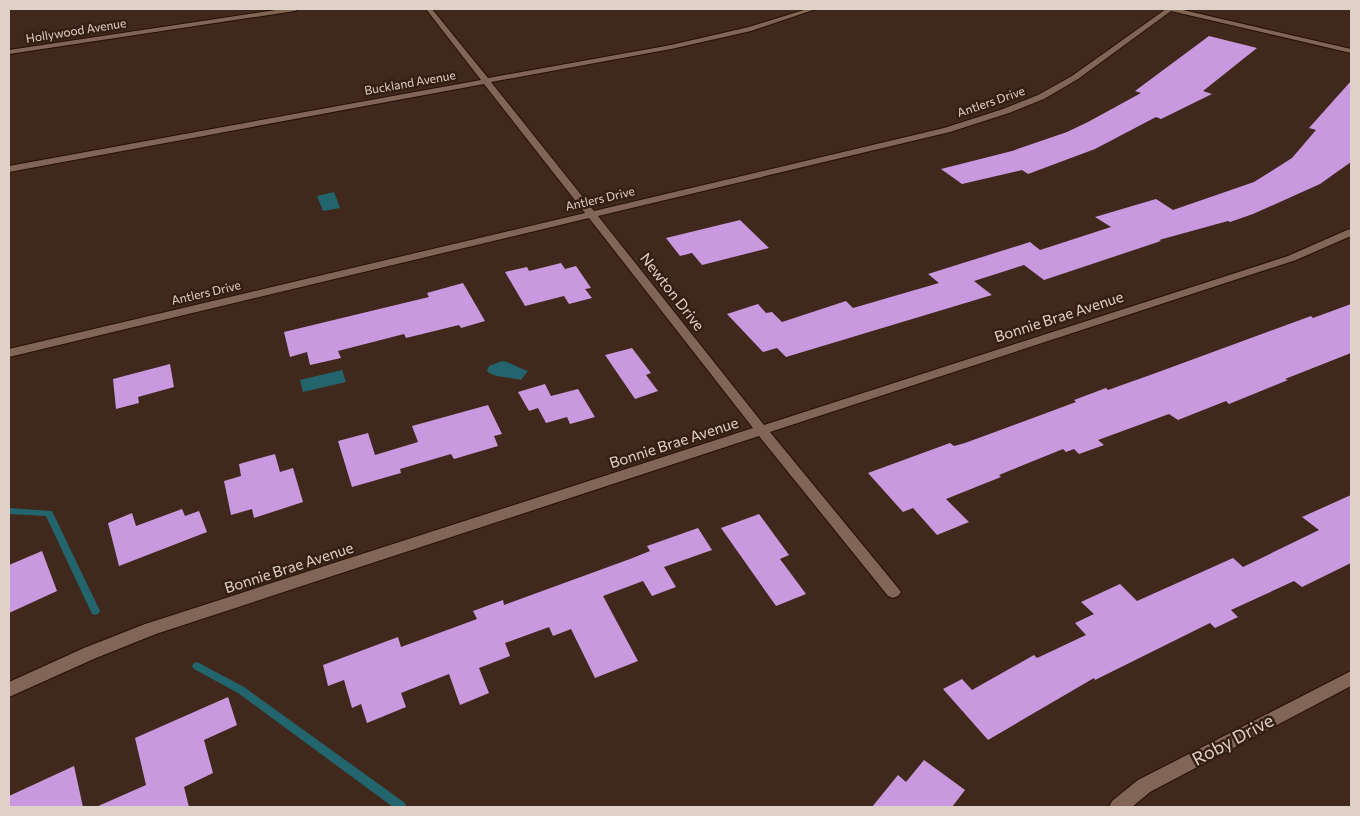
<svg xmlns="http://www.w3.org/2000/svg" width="1360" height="816" viewBox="0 0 1360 816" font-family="Commissioner,sans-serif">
  <rect width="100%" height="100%" fill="#40281c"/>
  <!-- water -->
  <g fill="#22656c">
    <polygon points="334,192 340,208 323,211 317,196"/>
    <path d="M502,361C511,362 518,368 528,371L521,380C511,377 493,378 487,371L489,366Z"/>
    <polygon points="342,370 346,382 303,392 300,380"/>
  </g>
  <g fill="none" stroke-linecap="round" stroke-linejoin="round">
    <!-- stream -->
    <g fill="#22656c" fill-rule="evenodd">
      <polygon points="9,508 52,511 100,611 98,614 95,615 92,614 46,516 9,514"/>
      <polygon points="197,662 244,687 405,803 406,807 393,807 238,693 194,669 192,666 194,663"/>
    </g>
  </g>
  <!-- building -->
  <g fill="#c999e0">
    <polygon points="1209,36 1257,48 1203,91 1212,94 1161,119 1156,117 1095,149 1028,174 1022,170 962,184 941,169 1012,151 1067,132 1088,122 1141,93 1135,91"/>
    <polygon points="1351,81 1351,162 1320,184 1253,214 1230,222 1228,221 1159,240 1161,241 1044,280 1024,265 974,281 992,295 786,357 777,348 763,352 727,314 758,304 766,313 772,312 782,322 846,301 853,308 939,283 928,274 1030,242 1040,250 1111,227 1095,217 1156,199 1173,210 1254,182 1292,158 1316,130 1309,128"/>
    <polygon points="740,220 769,248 702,265 692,253 680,256 666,238"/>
    <polygon points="561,263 565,269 576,266 591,288 585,289 592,298 569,304 564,296 525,306 505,272 527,267 529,271"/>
    <polygon points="463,283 485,321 461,328 459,325 406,338 404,334 338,351 341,358 310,365 307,352 290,357 284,332 429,297 427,293"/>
    <polygon points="1351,304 1351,353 1285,379 1288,380 1229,404 1226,401 1178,420 1169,414 1098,440 1104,445 1079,454 1074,449 1066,452 1063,449 999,475 1001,477 946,499 969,522 937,535 913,508 903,512 868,473 950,443 954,446 965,443 1076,402 1074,400 1106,388 1108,390 1153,374 1311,316 1313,318"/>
    <polygon points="632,348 651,373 646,375 658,391 635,399 605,355"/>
    <polygon points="170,364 174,387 138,397 139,403 116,409 113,379"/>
    <polygon points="545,384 551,396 578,389 595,417 570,424 567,417 546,423 538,408 529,411 518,392"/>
    <polygon points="488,405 502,434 494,436 498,446 454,459 451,454 400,469 401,473 352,487 338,441 368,433 375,455 418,442 412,426"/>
    <polygon points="275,454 280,472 293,468 303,502 254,518 252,509 231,515 224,481 241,476 239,464"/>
    <polygon points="1351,495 1351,563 1302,587 1294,581 1231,610 1238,617 1215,628 1210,623 1095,680 1094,678 988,740 943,689 962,679 972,690 1034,655 1037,658 1086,635 1075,623 1094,614 1081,602 1120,584 1137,601 1233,558 1243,567 1319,530 1302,517"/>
    <polygon points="182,509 185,516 199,511 207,532 119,566 108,523 132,513 136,526"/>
    <polygon points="759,514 789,555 780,559 806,594 776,606 721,528"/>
    <polygon points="698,528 712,550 664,567 676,587 652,596 643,581 603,596 638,661 595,678 571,629 553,636 549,627 505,643 510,656 479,668 489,693 460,705 449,674 401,693 406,707 367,723 361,704 352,708 344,680 328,686 323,665 398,637 401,647 477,619 473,611 503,600 504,605 630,559 650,551 647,546"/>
    <polygon points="42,551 57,591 9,613 9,565"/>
    <polygon points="228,697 237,725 204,740 213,773 184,787 189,807 96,807 146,785 135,738"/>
    <polygon points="924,760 965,790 952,807 872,807 898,775 906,782"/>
    <polygon points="74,766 83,807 9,807 9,796"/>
  </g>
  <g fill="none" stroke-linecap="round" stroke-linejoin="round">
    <!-- minor casing -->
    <g stroke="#261005" stroke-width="2">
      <g id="minor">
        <polygon points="283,9 298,9 295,11 9,54 9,50"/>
        <polygon points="426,9 432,9 488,78 671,45 749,27 807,9 816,9 751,31 671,49 491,82 594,211 944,128 1003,109 1038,95 1072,76 1166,9 1179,9 1351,49 1351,53 1171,11 1078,79 1044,99 1009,113 950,132 598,216 764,425 1288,256 1347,230 1351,229 1351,236 1296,260 770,432 898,588 901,592 898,596 893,598 888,596 759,436 156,634 96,658 9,697 9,682 84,648 145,624 753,428 589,218 9,357 9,349 585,213 484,84 9,172 9,166 481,80"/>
        <polygon points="1351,671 1351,686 1150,792 1132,807 1109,807 1112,801 1138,780"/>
      </g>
    </g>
    <!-- minor -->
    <use href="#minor" fill="#816557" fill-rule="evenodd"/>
  </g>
  <g text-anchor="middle" stroke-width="5" stroke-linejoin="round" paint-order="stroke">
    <!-- far-street labels -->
    <g font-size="12" fill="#e0d0c8" stroke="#351e12">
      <text transform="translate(76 31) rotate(-9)" y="4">Hollywood Avenue</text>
      <text transform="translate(410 83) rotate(-10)" y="4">Buckland Avenue</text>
      <text transform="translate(991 102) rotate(-19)" y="4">Antlers Drive</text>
      <text transform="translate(600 199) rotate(-13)" y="4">Antlers Drive</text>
      <text transform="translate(206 293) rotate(-13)" y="4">Antlers Drive</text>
    </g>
    <!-- street labels -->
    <g font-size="15" fill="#e0d0c8" stroke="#351e12">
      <text transform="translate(672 292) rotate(52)" y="5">Newton Drive</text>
      <text transform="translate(1059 317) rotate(-18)" y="5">Bonnie Brae Avenue</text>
      <text transform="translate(674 443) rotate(-18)" y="5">Bonnie Brae Avenue</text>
      <text transform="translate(289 568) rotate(-18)" y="5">Bonnie Brae Avenue</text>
    </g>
    <!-- near-street labels -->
    <g font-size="18" fill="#e0d0c8" stroke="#351e12">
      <text transform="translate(1233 740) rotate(-28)" y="6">Roby Drive</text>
    </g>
  </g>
  <!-- border -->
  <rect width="1360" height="816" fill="none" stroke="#e0d0c8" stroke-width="20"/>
</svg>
